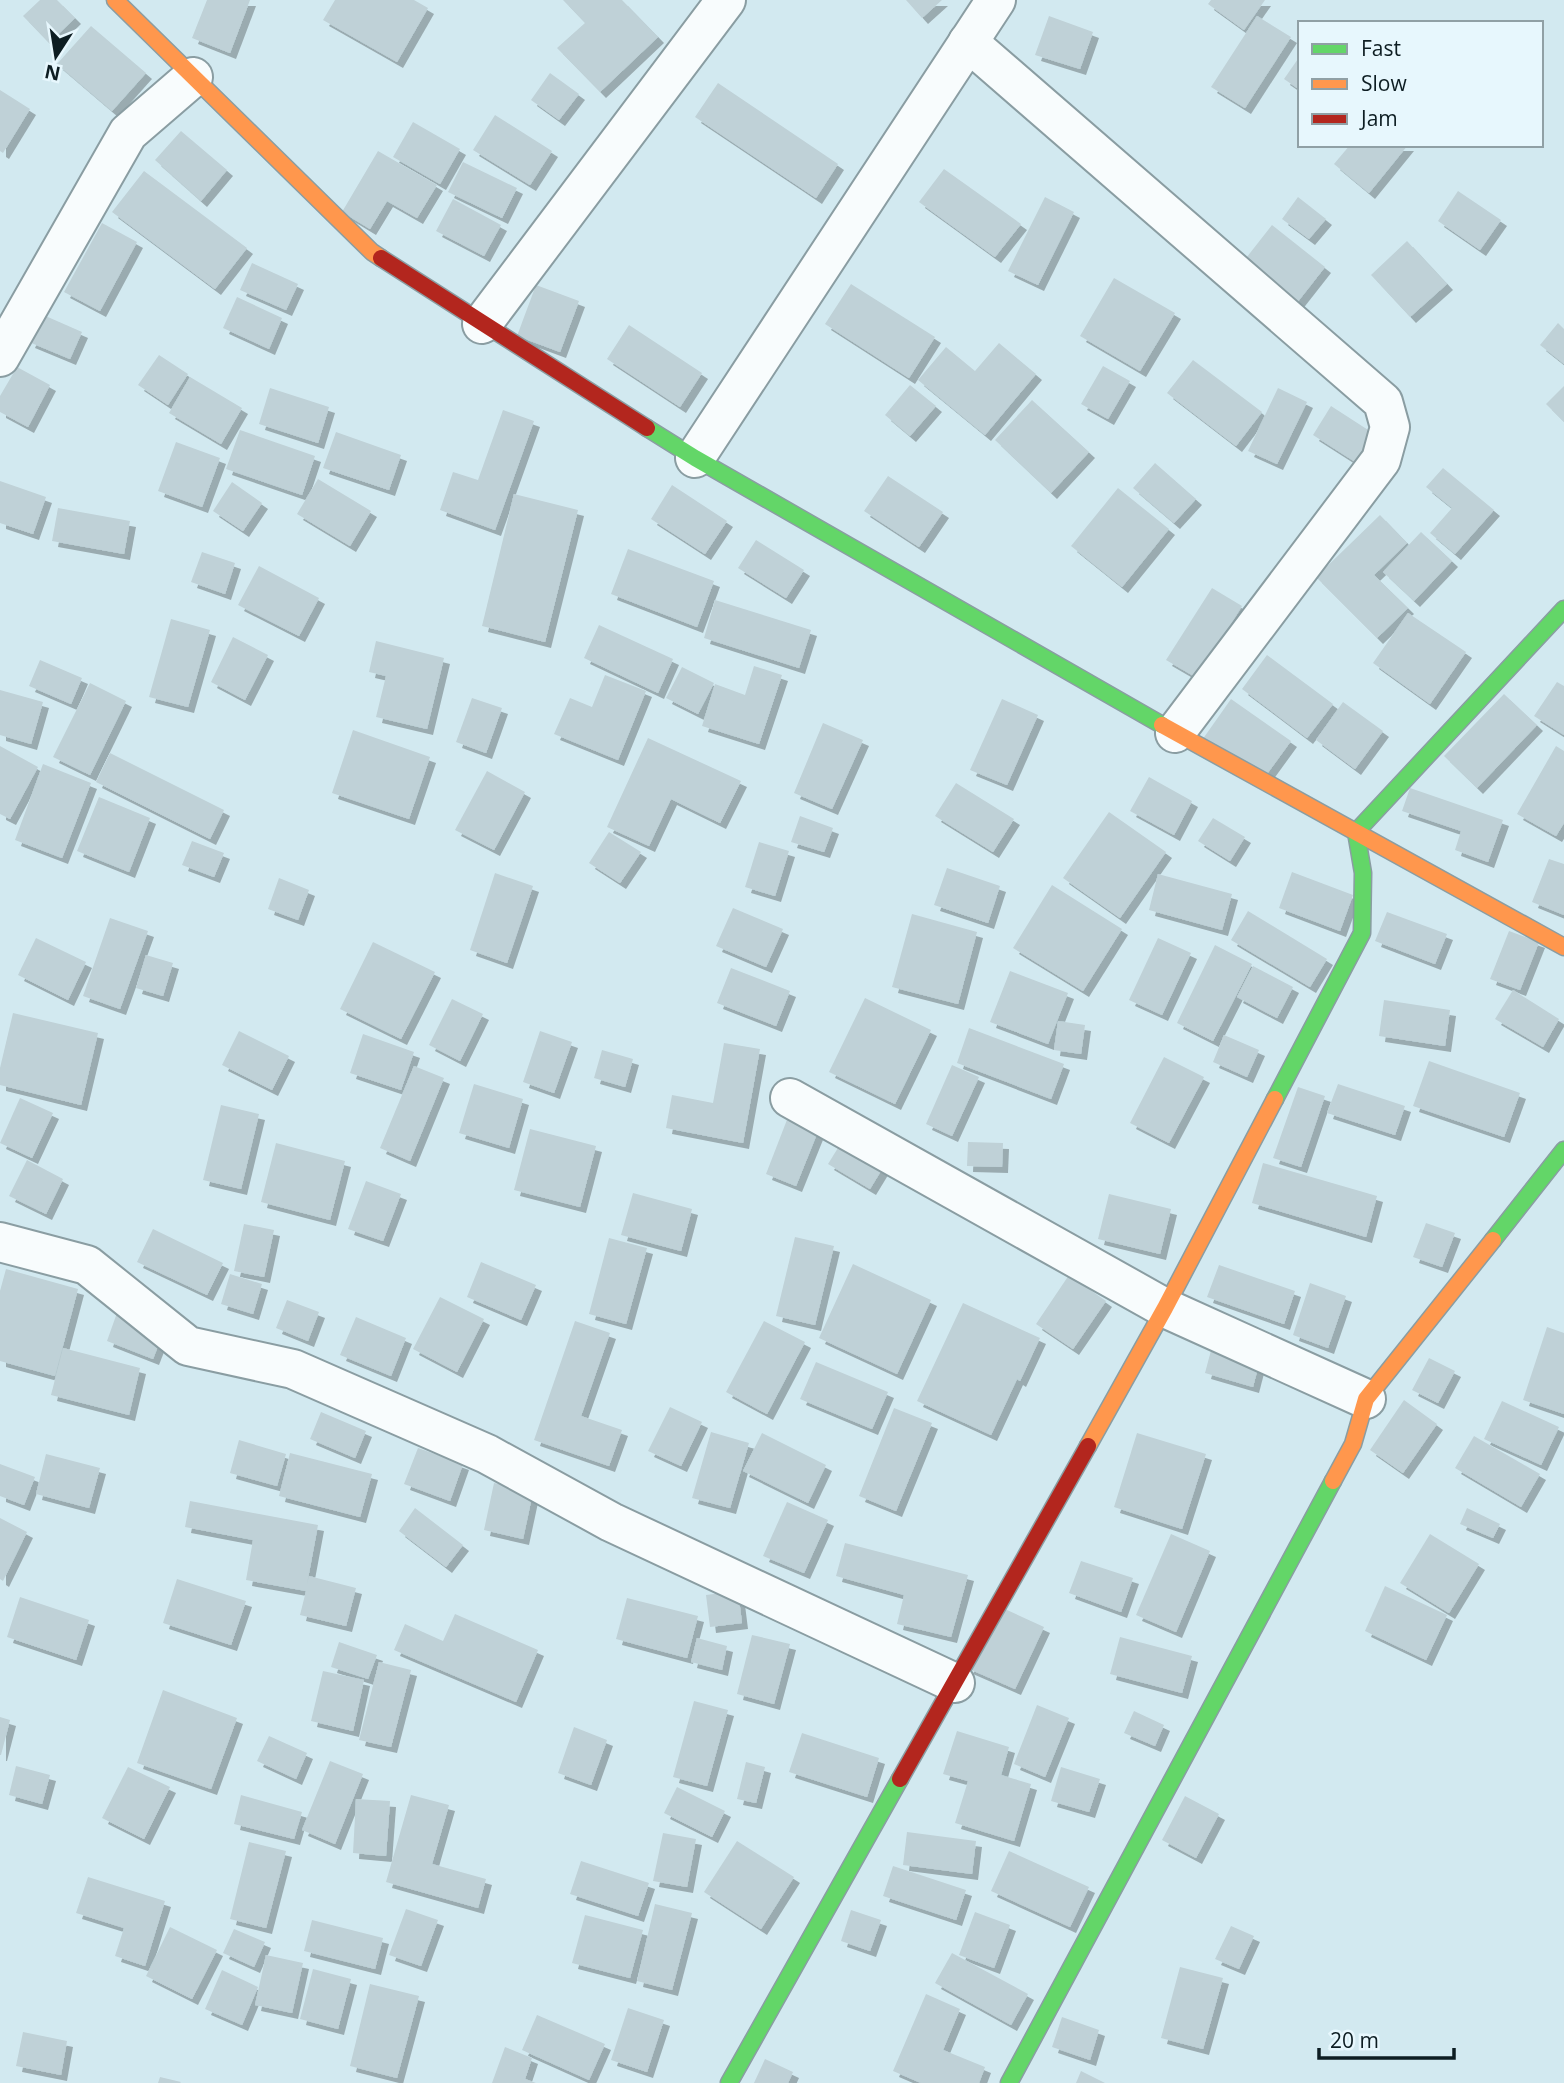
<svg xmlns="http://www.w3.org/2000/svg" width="1564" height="2083" viewBox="0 0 1564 2083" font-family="'Open Sans',sans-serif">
  <defs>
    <filter id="shadow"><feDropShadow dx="6" dy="6" stdDeviation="0" flood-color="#0004"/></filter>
  </defs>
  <rect width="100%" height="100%" fill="#d2e9f0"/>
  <!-- building -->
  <g fill="#bfd1d7" filter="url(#shadow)">
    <polygon points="40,0 57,0 75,18 49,43 23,16"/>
    <polygon points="207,0 250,0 230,53 192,38"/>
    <polygon points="335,0 414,0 428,8 397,62 323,20"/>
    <polygon points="563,0 622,0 658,37 600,92 557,48 585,23"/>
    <polygon points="906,0 942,0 922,18"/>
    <polygon points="1211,0 1265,0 1244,30 1208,4"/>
    <polygon points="1049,16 1093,32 1080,69 1035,55"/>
    <polygon points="1257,16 1291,37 1245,108 1211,87"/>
    <polygon points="91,26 146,73 112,111 57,64"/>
    <polygon points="1300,56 1300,90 1284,79"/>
    <polygon points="550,73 579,94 559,120 531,100"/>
    <polygon points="718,83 838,164 816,198 695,117"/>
    <polygon points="0,90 30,109 3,153 0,151"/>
    <polygon points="495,115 552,151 530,185 473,150"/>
    <polygon points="413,122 460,149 440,184 393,157"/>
    <polygon points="181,131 227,170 201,201 155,160"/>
    <polygon points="1350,145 1408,145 1369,193 1334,164"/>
    <polygon points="378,151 437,185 417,218 387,201 370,229 342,212"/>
    <polygon points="463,162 517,188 502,218 448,192"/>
    <polygon points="944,169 1021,224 995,257 919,202"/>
    <polygon points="144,171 247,248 215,289 112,212"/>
    <polygon points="1458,191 1501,220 1480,250 1438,221"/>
    <polygon points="1045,197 1074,212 1038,285 1008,271"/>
    <polygon points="1298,197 1326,219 1309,239 1282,219"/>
    <polygon points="453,199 501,225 484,256 436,231"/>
    <polygon points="102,223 137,242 100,311 64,292"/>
    <polygon points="1272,225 1325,267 1296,304 1243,262"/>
    <polygon points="1407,241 1447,284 1410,317 1371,275"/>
    <polygon points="252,263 298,284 286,310 240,290"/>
    <polygon points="1114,278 1175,313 1140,371 1080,336"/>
    <polygon points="851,284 935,337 909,378 825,324"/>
    <polygon points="536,285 579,301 560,352 517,336"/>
    <polygon points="237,297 282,318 269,349 223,328"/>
    <polygon points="41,314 82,332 70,359 29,342"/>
    <polygon points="1558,323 1564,329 1564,364 1540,345"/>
    <polygon points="629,325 702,373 680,407 607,359"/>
    <polygon points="999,343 1036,374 985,435 918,380 946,347 975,371"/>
    <polygon points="159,355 188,374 168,405 138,385"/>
    <polygon points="1193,360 1262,412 1236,446 1167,393"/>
    <polygon points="1103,366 1130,381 1108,419 1081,404"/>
    <polygon points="17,367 50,385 28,427 0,412 0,396"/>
    <polygon points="190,377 242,408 221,444 169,413"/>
    <polygon points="910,385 936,406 910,436 885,415"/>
    <polygon points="1564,386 1564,422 1546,404"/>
    <polygon points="270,388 329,407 318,443 259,424"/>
    <polygon points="1278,388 1307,402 1277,464 1248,451"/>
    <polygon points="1032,400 1089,452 1051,493 995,440"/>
    <polygon points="1331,406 1379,437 1360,465 1313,435"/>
    <polygon points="503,410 534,421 495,530 440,510 453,472 478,480"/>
    <polygon points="240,430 315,456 302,495 226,469"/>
    <polygon points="336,432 401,455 389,490 323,468"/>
    <polygon points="176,442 220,458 202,507 158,491"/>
    <polygon points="1155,463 1196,499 1174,523 1133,488"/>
    <polygon points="1443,468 1494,510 1455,554 1430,533 1452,508 1426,487"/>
    <polygon points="888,476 943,512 919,547 864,511"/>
    <polygon points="318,479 371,511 350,546 297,514"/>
    <polygon points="0,481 46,497 33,534 0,523"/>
    <polygon points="232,482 262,503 243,531 213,511"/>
    <polygon points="672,485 727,521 705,554 651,519"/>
    <polygon points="1118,488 1169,529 1122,587 1071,546"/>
    <polygon points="514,494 578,510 545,642 482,626"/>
    <polygon points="58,508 130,521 124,554 52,541"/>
    <polygon points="1380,515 1407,543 1374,575 1408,608 1377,638 1316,577"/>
    <polygon points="1421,532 1452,561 1414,601 1383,572"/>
    <polygon points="756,540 804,570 786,598 738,568"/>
    <polygon points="628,549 714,581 697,627 611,594"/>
    <polygon points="202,552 235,563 225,594 191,582"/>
    <polygon points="259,566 319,598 299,636 238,605"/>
    <polygon points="1212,588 1242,606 1197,678 1166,660"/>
    <polygon points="715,600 811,630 799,668 704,638"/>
    <polygon points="1408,613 1466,652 1430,704 1373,663"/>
    <polygon points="171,619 210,630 188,707 149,697"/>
    <polygon points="599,625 673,659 658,693 584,658"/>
    <polygon points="233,637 268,655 245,700 211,682"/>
    <polygon points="376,641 444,658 427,729 376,717 386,676 369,672"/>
    <polygon points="1267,655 1333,704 1307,738 1242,689"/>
    <polygon points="40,660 82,678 71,704 29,686"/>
    <polygon points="754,666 782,675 759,744 702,726 715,684 745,695"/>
    <polygon points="682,667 714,683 698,714 666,698"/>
    <polygon points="605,675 646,691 618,760 554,734 570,698 592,707"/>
    <polygon points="1557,682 1564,686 1564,735 1534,716"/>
    <polygon points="90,683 126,701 90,775 53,757"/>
    <polygon points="0,690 43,702 31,744 0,735"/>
    <polygon points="1504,694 1537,725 1477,788 1444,756"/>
    <polygon points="472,698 502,708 486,753 456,742"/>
    <polygon points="1002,699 1038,715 1007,785 970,770"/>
    <polygon points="1231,699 1291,741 1259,785 1200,743"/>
    <polygon points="1343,702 1383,731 1355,769 1316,740"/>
    <polygon points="823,723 863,740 832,809 794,793"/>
    <polygon points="353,730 430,757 409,819 332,793"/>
    <polygon points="648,738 741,781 720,823 671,799 649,846 607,827"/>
    <polygon points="0,746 38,767 10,819 0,814"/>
    <polygon points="1556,746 1564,751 1564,823 1556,836 1517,814"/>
    <polygon points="110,753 224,810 210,839 96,782"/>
    <polygon points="43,764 91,783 62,858 15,840"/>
    <polygon points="487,771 525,792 494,850 455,830"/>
    <polygon points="1149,777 1192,801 1174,835 1130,811"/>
    <polygon points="956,783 1014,819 993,852 935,816"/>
    <polygon points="1410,788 1503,820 1488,862 1455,850 1461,831 1402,811"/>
    <polygon points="99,797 150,818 129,872 77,851"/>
    <polygon points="1109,812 1166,852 1120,918 1063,878"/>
    <polygon points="800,816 833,828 824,852 791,842"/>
    <polygon points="1213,818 1245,837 1230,861 1198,841"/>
    <polygon points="609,832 641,852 620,883 589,863"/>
    <polygon points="192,841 224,853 214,877 182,865"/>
    <polygon points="759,842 789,851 775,896 745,887"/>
    <polygon points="1549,859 1564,864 1564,915 1532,902"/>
    <polygon points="947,868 1000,886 988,923 934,905"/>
    <polygon points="1292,872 1353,895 1340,931 1279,908"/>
    <polygon points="495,873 533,886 507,963 470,950"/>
    <polygon points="1158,874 1232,894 1222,930 1149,910"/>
    <polygon points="279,878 309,890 298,920 268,909"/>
    <polygon points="1052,885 1122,929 1083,991 1013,948"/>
    <polygon points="733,908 783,929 766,967 716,946"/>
    <polygon points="1248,911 1327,959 1310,987 1231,940"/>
    <polygon points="1387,912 1447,934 1435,964 1375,941"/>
    <polygon points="912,914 977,932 958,1004 892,987"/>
    <polygon points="110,918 148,931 120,1009 83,996"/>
    <polygon points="1509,931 1539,942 1520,990 1490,979"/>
    <polygon points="36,938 86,962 68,1000 18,975"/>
    <polygon points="1158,938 1191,953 1162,1015 1129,1000"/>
    <polygon points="373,942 435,972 401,1039 340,1009"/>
    <polygon points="1215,945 1252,964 1213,1041 1177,1023"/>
    <polygon points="146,955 173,963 163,996 136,988"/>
    <polygon points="1253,966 1293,987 1277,1018 1237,997"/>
    <polygon points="731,968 790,991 776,1026 717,1003"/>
    <polygon points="1010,971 1068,993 1048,1044 990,1022"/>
    <polygon points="1513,990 1559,1019 1543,1047 1495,1019"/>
    <polygon points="865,998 931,1030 895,1104 829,1072"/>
    <polygon points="452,999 483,1014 460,1061 429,1045"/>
    <polygon points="1384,1000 1450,1010 1445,1046 1379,1036"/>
    <polygon points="13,1013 98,1033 81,1105 0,1085 0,1068"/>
    <polygon points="1058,1021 1085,1025 1081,1054 1054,1050"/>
    <polygon points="969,1028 1064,1064 1051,1099 957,1063"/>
    <polygon points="239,1031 289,1056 272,1090 222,1065"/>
    <polygon points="540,1031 572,1042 554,1093 523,1082"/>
    <polygon points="363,1034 414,1052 401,1090 350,1073"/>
    <polygon points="1224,1035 1259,1050 1247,1077 1213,1062"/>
    <polygon points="724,1043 760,1049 743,1143 666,1128 672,1095 713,1103"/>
    <polygon points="602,1050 633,1059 625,1087 594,1078"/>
    <polygon points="1164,1057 1204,1077 1169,1143 1130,1123"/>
    <polygon points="1429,1061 1520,1093 1504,1137 1413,1106"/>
    <polygon points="952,1065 979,1077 952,1136 926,1124"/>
    <polygon points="414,1066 444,1078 410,1161 380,1148"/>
    <polygon points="474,1084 523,1099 509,1148 459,1133"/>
    <polygon points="1338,1084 1405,1106 1395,1135 1327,1113"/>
    <polygon points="1298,1087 1325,1096 1301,1167 1273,1158"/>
    <polygon points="20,1098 53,1113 32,1158 0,1143"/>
    <polygon points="221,1105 259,1114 241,1189 203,1180"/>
    <polygon points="790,1112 821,1124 796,1186 766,1174"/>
    <polygon points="530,1129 596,1146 580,1207 514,1190"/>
    <polygon points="846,1135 887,1161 870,1189 828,1164"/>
    <polygon points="968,1142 1003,1143 1002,1167 967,1166"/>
    <polygon points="276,1143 345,1161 330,1220 261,1202"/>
    <polygon points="27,1160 63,1179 46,1214 9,1196"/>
    <polygon points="1263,1163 1377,1196 1366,1237 1252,1203"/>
    <polygon points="366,1181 401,1194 383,1241 348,1229"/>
    <polygon points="633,1193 692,1209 681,1251 621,1235"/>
    <polygon points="1109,1194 1171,1209 1160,1254 1098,1239"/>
    <polygon points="1426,1223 1455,1233 1442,1267 1413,1257"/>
    <polygon points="244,1224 274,1230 264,1277 234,1271"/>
    <polygon points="153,1229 223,1263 207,1295 137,1262"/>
    <polygon points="795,1237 834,1246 815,1325 776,1316"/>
    <polygon points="609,1238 647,1248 626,1324 589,1314"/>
    <polygon points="481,1262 536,1285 521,1320 467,1297"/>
    <polygon points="853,1264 931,1300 897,1374 819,1338"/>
    <polygon points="1219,1265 1295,1291 1284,1324 1207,1297"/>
    <polygon points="6,1269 78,1289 55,1376 0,1361 0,1291"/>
    <polygon points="230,1274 262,1284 253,1314 221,1304"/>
    <polygon points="1069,1275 1106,1301 1073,1349 1036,1324"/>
    <polygon points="1310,1283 1346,1296 1328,1348 1293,1335"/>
    <polygon points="440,1297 484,1319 457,1372 413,1349"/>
    <polygon points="287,1300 319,1312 308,1341 276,1328"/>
    <polygon points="963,1303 1040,1338 1020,1381 1017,1379 991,1435 917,1401"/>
    <polygon points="118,1310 165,1328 153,1359 107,1341"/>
    <polygon points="356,1317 406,1338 391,1376 340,1355"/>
    <polygon points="575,1321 610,1333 581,1416 622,1430 609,1466 534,1440"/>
    <polygon points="764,1321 805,1342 767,1414 726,1392"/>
    <polygon points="1547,1327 1564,1333 1564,1414 1523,1400"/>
    <polygon points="1213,1343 1261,1356 1253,1387 1205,1373"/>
    <polygon points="63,1348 140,1368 129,1415 51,1395"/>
    <polygon points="1429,1358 1455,1371 1438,1403 1412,1390"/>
    <polygon points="816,1362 888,1392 872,1429 800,1399"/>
    <polygon points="1404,1400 1437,1424 1403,1473 1370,1450"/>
    <polygon points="1502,1401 1559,1427 1541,1465 1484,1439"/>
    <polygon points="670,1407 702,1422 681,1466 648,1451"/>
    <polygon points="894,1408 932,1423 896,1511 859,1496"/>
    <polygon points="321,1412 366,1431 355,1458 310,1439"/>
    <polygon points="711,1432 749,1443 730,1508 692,1498"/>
    <polygon points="762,1433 826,1465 808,1503 743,1471"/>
    <polygon points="1137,1433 1206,1454 1182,1529 1114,1507"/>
    <polygon points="1474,1436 1540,1474 1521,1507 1455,1468"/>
    <polygon points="239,1440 286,1454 277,1486 230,1473"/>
    <polygon points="418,1448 463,1464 450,1501 404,1484"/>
    <polygon points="290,1453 372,1474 360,1517 279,1496"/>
    <polygon points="46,1454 100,1468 89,1508 36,1494"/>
    <polygon points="0,1464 35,1477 24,1505 0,1496"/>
    <polygon points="494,1483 533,1492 523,1539 484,1530"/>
    <polygon points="190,1501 318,1525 307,1584 309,1576 356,1588 346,1626 300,1615 306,1591 246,1580 253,1540 185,1527"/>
    <polygon points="787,1502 828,1520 804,1573 763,1556"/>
    <polygon points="415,1508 463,1545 446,1567 399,1531"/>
    <polygon points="1467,1508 1500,1524 1493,1538 1460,1524"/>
    <polygon points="0,1518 27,1532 3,1581 0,1579"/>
    <polygon points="1171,1534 1210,1551 1176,1632 1136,1615"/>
    <polygon points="1430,1534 1479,1564 1449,1613 1400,1583"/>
    <polygon points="845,1543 968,1575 951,1637 897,1624 904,1595 836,1576"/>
    <polygon points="1081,1561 1133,1578 1121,1612 1069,1593"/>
    <polygon points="177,1579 246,1601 231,1645 163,1623"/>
    <polygon points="1385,1586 1447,1615 1426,1660 1365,1631"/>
    <polygon points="738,1591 742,1623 710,1627 706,1595"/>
    <polygon points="20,1597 89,1620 76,1660 7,1637"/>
    <polygon points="627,1598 698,1616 687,1658 616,1639"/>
    <polygon points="996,1605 1044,1627 1015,1689 967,1668"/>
    <polygon points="455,1614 538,1650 516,1702 394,1650 405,1624 443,1641"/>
    <polygon points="752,1635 790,1644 774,1704 737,1694"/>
    <polygon points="1120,1637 1192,1656 1182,1693 1110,1674"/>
    <polygon points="697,1638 727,1646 722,1670 691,1662"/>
    <polygon points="339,1642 377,1655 368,1679 331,1667"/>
    <polygon points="379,1662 411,1670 391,1747 359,1740"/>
    <polygon points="323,1671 364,1680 353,1731 311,1721"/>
    <polygon points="163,1690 237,1718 211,1789 137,1763"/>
    <polygon points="694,1701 728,1710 707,1786 673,1777"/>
    <polygon points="1037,1705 1069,1718 1045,1777 1014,1764"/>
    <polygon points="1134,1711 1164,1725 1155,1746 1124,1733"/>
    <polygon points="0,1717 10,1720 1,1755 0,1755"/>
    <polygon points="574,1727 607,1740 591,1785 558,1773"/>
    <polygon points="957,1731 1009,1747 1001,1775 1031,1784 1014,1841 955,1823 968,1781 943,1774"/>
    <polygon points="802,1733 879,1758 867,1797 789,1772"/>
    <polygon points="269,1736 307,1753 296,1779 257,1761"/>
    <polygon points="330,1761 363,1774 335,1844 302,1830"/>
    <polygon points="746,1762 765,1767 756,1803 737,1799"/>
    <polygon points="16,1766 50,1775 42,1804 9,1795"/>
    <polygon points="128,1767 170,1787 144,1839 102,1818"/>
    <polygon points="1061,1767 1100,1779 1089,1812 1051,1801"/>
    <polygon points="677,1787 725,1811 712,1837 664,1813"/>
    <polygon points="241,1795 302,1812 294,1839 234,1824"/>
    <polygon points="411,1795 449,1805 432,1864 486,1879 478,1908 386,1882"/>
    <polygon points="1185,1796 1219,1814 1196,1858 1162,1840"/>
    <polygon points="356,1799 390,1801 386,1856 353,1853"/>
    <polygon points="907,1832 976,1841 972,1874 903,1865"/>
    <polygon points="663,1833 696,1839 687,1887 653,1881"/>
    <polygon points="737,1841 794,1877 761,1929 704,1892"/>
    <polygon points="249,1842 286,1851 266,1928 230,1919"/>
    <polygon points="1009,1851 1089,1887 1070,1927 991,1891"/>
    <polygon points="581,1861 649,1883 638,1916 570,1894"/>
    <polygon points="893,1866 966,1890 956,1920 883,1896"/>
    <polygon points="88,1877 165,1901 145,1966 115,1956 124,1928 76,1913"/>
    <polygon points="655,1904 692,1913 672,1990 637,1981"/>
    <polygon points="406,1909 438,1920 421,1966 389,1955"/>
    <polygon points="851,1910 881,1920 870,1951 841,1941"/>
    <polygon points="975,1912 1010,1925 994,1968 959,1955"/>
    <polygon points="585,1915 643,1930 630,1978 572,1963"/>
    <polygon points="312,1920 383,1938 375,1969 304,1951"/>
    <polygon points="1231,1926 1254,1936 1239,1969 1215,1959"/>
    <polygon points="170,1927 217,1950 192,1999 146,1976"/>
    <polygon points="234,1929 265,1942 254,1967 223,1953"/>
    <polygon points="952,1953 1028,1994 1011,2025 935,1983"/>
    <polygon points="266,1955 303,1963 292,2013 255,2005"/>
    <polygon points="1180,1967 1223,1978 1203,2049 1161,2038"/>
    <polygon points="313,1969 351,1979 338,2029 300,2019"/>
    <polygon points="222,1970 258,1987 242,2025 205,2009"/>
    <polygon points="370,1984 419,1996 397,2078 350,2066"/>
    <polygon points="926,1994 960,2009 943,2050 985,2067 979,2083 921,2083 893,2071"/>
    <polygon points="628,2008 664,2020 647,2072 611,2060"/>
    <polygon points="537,2015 605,2044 589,2080 522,2050"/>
    <polygon points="1062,2017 1099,2030 1090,2060 1052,2047"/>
    <polygon points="23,2032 67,2041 61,2075 16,2066"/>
    <polygon points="505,2047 532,2058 525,2079 536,2083 492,2083"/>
    <polygon points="765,2059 793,2072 788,2083 754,2083"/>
    <polygon points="1081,2071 1105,2083 1076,2083"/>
    <polygon points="160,2077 181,2082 180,2083 158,2083"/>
  </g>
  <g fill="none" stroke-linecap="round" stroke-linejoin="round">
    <!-- street casing -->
    <g stroke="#8a9da2" stroke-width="42">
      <g id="street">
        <polyline points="968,42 1383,402 1390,427 1381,460 1175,733"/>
        <polyline points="482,324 726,0"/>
        <polyline points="0,357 128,133 193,77"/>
        <polyline points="695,458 996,0"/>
        <polyline points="790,1098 1165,1308 1366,1399"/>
        <polyline points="0,1242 87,1265 188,1346 293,1369 487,1454 611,1522 955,1683"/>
      </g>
    </g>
    <!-- fast casing -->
    <g stroke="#8a9da2" stroke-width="19">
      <g id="fast">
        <polyline points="647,428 695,458 1162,725"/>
        <polyline points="1275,1099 1362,933 1363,873 1356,832 1564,609"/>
        <polyline points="1493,1240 1564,1150"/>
        <polyline points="729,2083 900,1779"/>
        <polyline points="1009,2083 1333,1481"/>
      </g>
    </g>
    <!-- slow casing -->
    <g stroke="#8a9da2" stroke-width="19">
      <g id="slow">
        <polyline points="115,0 372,252 381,258"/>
        <polyline points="1162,725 1564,947"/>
        <polyline points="1088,1446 1165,1308 1275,1099"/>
        <polyline points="1333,1481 1353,1444 1366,1399 1493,1240"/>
      </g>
    </g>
    <!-- jam casing -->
    <g stroke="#8a9da2" stroke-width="19">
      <g id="jam">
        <polyline points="381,258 647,428"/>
        <polyline points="900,1779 1088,1446"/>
      </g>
    </g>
    <!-- street -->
    <use href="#street" stroke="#f8fcfd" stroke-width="38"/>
    <!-- fast -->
    <use href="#fast" stroke="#63d668" stroke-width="16"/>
    <!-- slow -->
    <use href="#slow" stroke="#ff974d" stroke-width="16"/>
    <!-- jam -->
    <use href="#jam" stroke="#b3261e" stroke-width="16"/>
  </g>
  <!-- legend -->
  <rect x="1298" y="21" width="245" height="126" fill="#e7f7fd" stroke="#90a0a5" stroke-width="2"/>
  <rect x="1312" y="44" width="35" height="10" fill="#63d668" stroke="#90a0a5" stroke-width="2"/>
  <text x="1361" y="56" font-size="21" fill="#0d1d22">Fast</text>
  <rect x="1312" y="79" width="35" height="10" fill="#ff974d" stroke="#90a0a5" stroke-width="2"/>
  <text x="1361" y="91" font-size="21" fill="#0d1d22">Slow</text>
  <rect x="1312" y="114" width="35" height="10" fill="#b3261e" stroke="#90a0a5" stroke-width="2"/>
  <text x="1361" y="126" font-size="21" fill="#0d1d22">Jam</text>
  <!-- north arrow -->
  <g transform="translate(56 56) rotate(192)" stroke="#e7f7fd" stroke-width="5" paint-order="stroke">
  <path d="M0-5L12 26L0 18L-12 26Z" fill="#0d1d22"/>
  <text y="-10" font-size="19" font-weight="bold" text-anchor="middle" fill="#0d1d22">N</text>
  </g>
  <!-- scale -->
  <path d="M1319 2048v10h135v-10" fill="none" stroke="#0d1d22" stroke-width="3.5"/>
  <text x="1330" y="2048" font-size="21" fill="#0d1d22" stroke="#e7f7fd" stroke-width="5" paint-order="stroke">20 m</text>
</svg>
